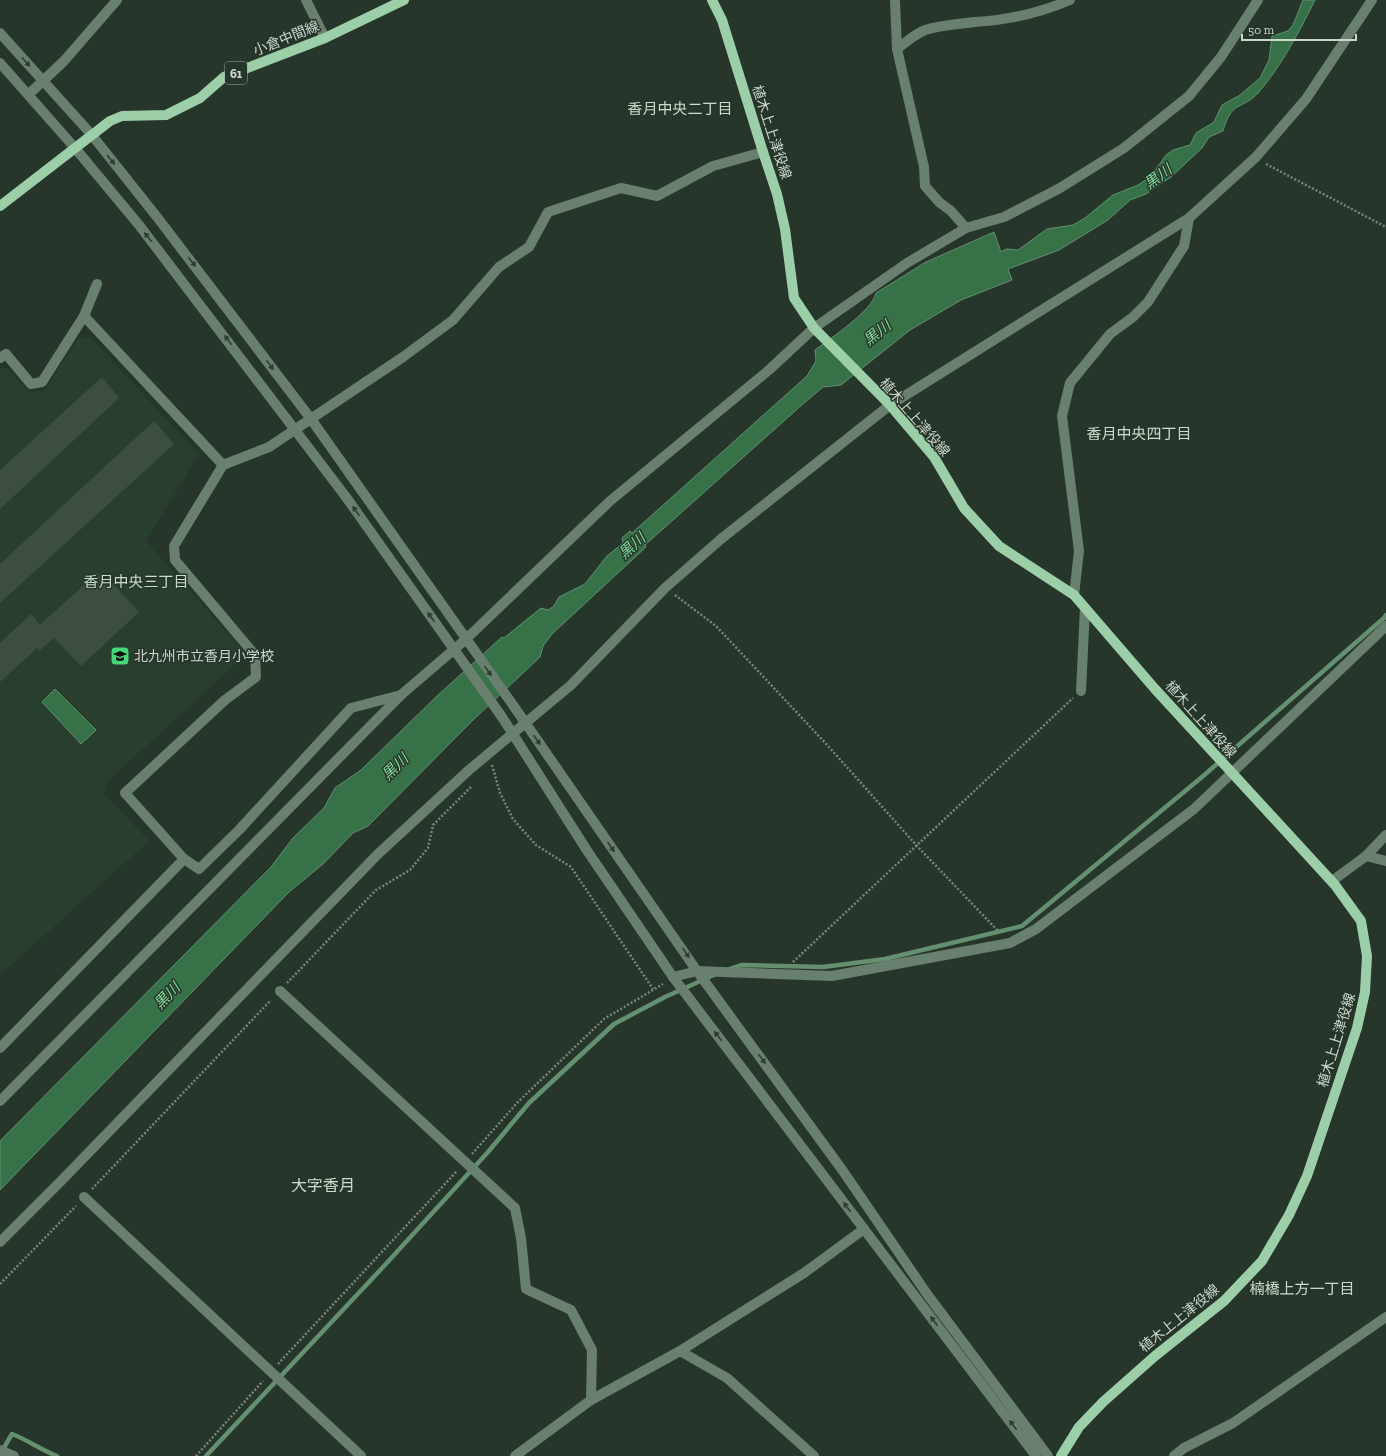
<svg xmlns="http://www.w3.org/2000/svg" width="1386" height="1456" viewBox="0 0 1386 1456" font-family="'Zilla Slab','Noto Sans JP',serif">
  <rect width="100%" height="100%" fill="#26362a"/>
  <!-- built -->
  <polygon fill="#283f2e" points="90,337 199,454 146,541 242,650 239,661 109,780 104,794 149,841 0,975 0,368 7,368 29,392 45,390 78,339"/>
  <!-- water -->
  <g fill="#377148" stroke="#649070">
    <path d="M1303,0H1315C1299,32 1282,65 1259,92C1242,111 1232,99 1223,131L1209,137L1202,148L1171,177L1146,194L1130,200L1108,220L1059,250L1008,269L1012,280L961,300L910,330L841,385L823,387L804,403L645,545L646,547L552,634L543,646L540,657L472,721L368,826L353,833L323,864L289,892L0,1190V1141L271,867L293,838L324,808L335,788L361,770L437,696L502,637L504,638L541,608L548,610L554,606L559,597L585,584L607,556L623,543L622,538L630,531L632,533L807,376L816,361L815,350C831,338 872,311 876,293L926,262L994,232L1001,252L1006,249L1018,250L1047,229L1073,225L1085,218L1113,195L1138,185L1151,176L1166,155L1173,150L1190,145L1196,133L1214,122L1222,105L1240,95L1260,78L1269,60L1272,36L1288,31L1293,25Z"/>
    <polygon points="55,689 96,730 81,744 42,702"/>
  </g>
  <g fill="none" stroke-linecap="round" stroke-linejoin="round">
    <!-- stream -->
    <g stroke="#649070" stroke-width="4.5">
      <polyline points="730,969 742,965 823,967 885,959 1022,926 1202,777 1384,618 1386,615"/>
      <path d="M2,1451L12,1434C28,1440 41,1450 57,1456"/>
      <polyline points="206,1456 384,1266 488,1152 529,1103 614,1024 665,997 716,974"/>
    </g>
  </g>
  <!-- building -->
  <g fill="#3c4e40">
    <polygon points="102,377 119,398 0,509 0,470"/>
    <polygon points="154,421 174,444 0,603 0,564"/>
    <polygon points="97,573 102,579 106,576 139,612 81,666 54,638 39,651 37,648 0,682 0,643 31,614 40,625"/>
  </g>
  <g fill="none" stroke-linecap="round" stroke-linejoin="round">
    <!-- path -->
    <g stroke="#78857b" stroke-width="2.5" stroke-dasharray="2 2" stroke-linecap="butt">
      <polyline points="1266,164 1386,227"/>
      <polyline points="675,595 716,626 829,747 917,846 1000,933"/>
      <polyline points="492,765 500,793 513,819 536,845 571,867 653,989"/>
      <polyline points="793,962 1073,698"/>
      <polyline points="287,983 376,890 410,870 428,848 433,825 471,787"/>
      <polyline points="472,1154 517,1103 604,1019 663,984"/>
      <polyline points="92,1189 271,1000"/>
      <polyline points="0,1284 76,1206"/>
      <polyline points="278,1364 457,1171"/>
      <polyline points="196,1456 263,1381"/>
    </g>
    <!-- minor -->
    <g stroke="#68806d" stroke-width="10">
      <polyline points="306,0 325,38"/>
      <polyline points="895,0 897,49 924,167 925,186 939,202 951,211 966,228"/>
      <polyline points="0,33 91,134 157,217 311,419 515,708 697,971 843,1171 927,1294 1048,1456"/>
      <path d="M897,49C905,43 915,34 925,30C941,25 959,24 975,22C1008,20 1040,13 1070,0"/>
      <polyline points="0,63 75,148 139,225 346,497 502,717 588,852 673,977 1036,1456"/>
      <polyline points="29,94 64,61 117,0"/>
      <polyline points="84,316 223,465"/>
      <polyline points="0,358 6,354 31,384 42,382 84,316 97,284"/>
      <polyline points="1074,595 1079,551 1062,416 1070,383 1110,334 1133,317 1148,302 1184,246 1189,218"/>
      <polyline points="1081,691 1085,608"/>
      <polyline points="401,695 351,708 239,830 199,869 184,859 125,793 225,700 256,677 255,655 175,560 174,546 223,465 269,447 403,357 453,320 499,267 529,247 548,212 621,188 657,196 713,166 763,152"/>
      <polyline points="1366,856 1386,861"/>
      <polyline points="1332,881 1366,856 1386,835"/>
      <polyline points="673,977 697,971 832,976 1010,943 1036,929 1194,809 1386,626"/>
      <polyline points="280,991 515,1208 521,1238 526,1289 571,1310 592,1350 591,1400"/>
      <polyline points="0,1048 184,859"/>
      <polyline points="0,1101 401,695 465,640 610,501 769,370 814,328 907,263 966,228 1004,217 1060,188 1124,148 1189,96 1221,57 1258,0"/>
      <polyline points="84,1197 361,1456"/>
      <polyline points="0,1242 62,1180 378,854 469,770 571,685 665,588 721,539 890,405 1189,218 1256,157 1306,99 1372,0"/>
      <polyline points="680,1351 727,1378 814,1456"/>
      <polyline points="0,1450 14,1456"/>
      <polyline points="515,1456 591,1400 680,1351 804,1273 864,1229"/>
      <polyline points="1174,1456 1184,1448 1233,1423 1386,1317"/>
    </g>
    <!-- major -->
    <g stroke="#9ccfa7" stroke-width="10">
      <polyline points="712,0 722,20 763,152 777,194 785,229 794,298 814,328 890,405 934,457 964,508 999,546 1074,595 1155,689 1335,885 1361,921 1367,956 1365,992 1357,1028 1307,1176 1289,1215 1262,1261 1224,1301 1155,1356 1103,1402 1079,1427 1061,1456"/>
      <polyline points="0,206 110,121 122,116 166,115 200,98 224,77 325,38 404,0"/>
    </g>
  </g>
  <!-- one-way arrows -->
  <defs><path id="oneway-solid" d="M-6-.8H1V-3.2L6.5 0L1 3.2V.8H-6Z"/></defs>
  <g fill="#2d3d31">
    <use href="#oneway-solid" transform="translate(26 62) rotate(48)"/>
    <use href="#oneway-solid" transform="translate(111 160) rotate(51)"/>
    <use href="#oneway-solid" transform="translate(148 237) rotate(-128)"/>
    <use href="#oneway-solid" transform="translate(192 262) rotate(52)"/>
    <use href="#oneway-solid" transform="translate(228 340) rotate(-127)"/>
    <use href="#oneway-solid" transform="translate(270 365) rotate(53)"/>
    <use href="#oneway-solid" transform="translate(356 511) rotate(-125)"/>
    <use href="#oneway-solid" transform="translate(431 617) rotate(-125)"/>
    <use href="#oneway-solid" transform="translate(488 671) rotate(54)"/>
    <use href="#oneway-solid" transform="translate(537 740) rotate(55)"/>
    <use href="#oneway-solid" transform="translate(611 847) rotate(55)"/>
    <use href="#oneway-solid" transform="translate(686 953) rotate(56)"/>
    <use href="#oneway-solid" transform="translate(718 1036) rotate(-127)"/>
    <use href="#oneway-solid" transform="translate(762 1059) rotate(54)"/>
    <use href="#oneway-solid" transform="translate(847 1207) rotate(-127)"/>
    <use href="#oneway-solid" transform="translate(934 1321) rotate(-127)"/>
    <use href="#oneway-solid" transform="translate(1013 1425) rotate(-127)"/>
  </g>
  <!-- icons -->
  <defs>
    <g id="school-square" transform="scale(1)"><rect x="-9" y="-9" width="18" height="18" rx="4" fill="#46d779" stroke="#26362a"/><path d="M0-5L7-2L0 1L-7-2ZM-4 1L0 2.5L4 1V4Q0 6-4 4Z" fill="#111"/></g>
  </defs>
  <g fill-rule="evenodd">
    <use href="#school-square" x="120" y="656"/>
  </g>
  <g text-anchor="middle" stroke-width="3" stroke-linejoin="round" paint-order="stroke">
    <!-- shield labels -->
    <rect fill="#26362a" stroke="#9ba79d" stroke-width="1" x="225" y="62" width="22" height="22" rx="3"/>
    <g font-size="13" font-weight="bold" fill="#cdd7ce">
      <text x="236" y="78">61</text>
    </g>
    <!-- street labels -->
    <g font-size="14" fill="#cdd7ce" stroke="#26362a">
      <text transform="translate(286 38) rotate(-22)" y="5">小倉中間線</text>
      <text transform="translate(772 132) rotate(72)" y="5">植木上上津役線</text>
      <text transform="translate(915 417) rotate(49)" y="5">植木上上津役線</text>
      <text transform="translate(1201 719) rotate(48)" y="5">植木上上津役線</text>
      <text transform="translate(1336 1040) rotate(-73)" y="5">植木上上津役線</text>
      <text transform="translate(1179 1318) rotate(-39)" y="5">植木上上津役線</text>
    </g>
    <!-- poi labels -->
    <g font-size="14" fill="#cdd7ce" stroke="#26362a" text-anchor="start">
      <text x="134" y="661">北九州市立香月小学校</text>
    </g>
    <!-- neighbourhood labels -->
    <g font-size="15" fill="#c9ddcd" stroke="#26362a">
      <text x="680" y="114">香月中央二丁目</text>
      <text x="1139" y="439">香月中央四丁目</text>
      <text x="136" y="587">香月中央三丁目</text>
      <text x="1302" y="1294">楠橋上方一丁目</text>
    </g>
    <!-- water labels -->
    <g font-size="15" font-style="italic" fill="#86da9c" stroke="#26362a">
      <text transform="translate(1158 177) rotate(-37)" y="5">黒川</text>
      <text transform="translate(877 333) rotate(-39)" y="5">黒川</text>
      <text transform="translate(632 546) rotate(-42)" y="5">黒川</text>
      <text transform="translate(395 767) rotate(-44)" y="5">黒川</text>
      <text transform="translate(167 996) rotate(-46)" y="5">黒川</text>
    </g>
    <!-- quarter labels -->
    <g font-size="16" fill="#c9ddcd" stroke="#26362a">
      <text x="323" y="1191">大字香月</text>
    </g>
  </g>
  <!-- scale -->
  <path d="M1242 34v6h114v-6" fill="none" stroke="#cdd7ce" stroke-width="2"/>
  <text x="1248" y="34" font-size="12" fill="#cdd7ce" stroke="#26362a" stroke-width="3" paint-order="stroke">50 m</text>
</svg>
